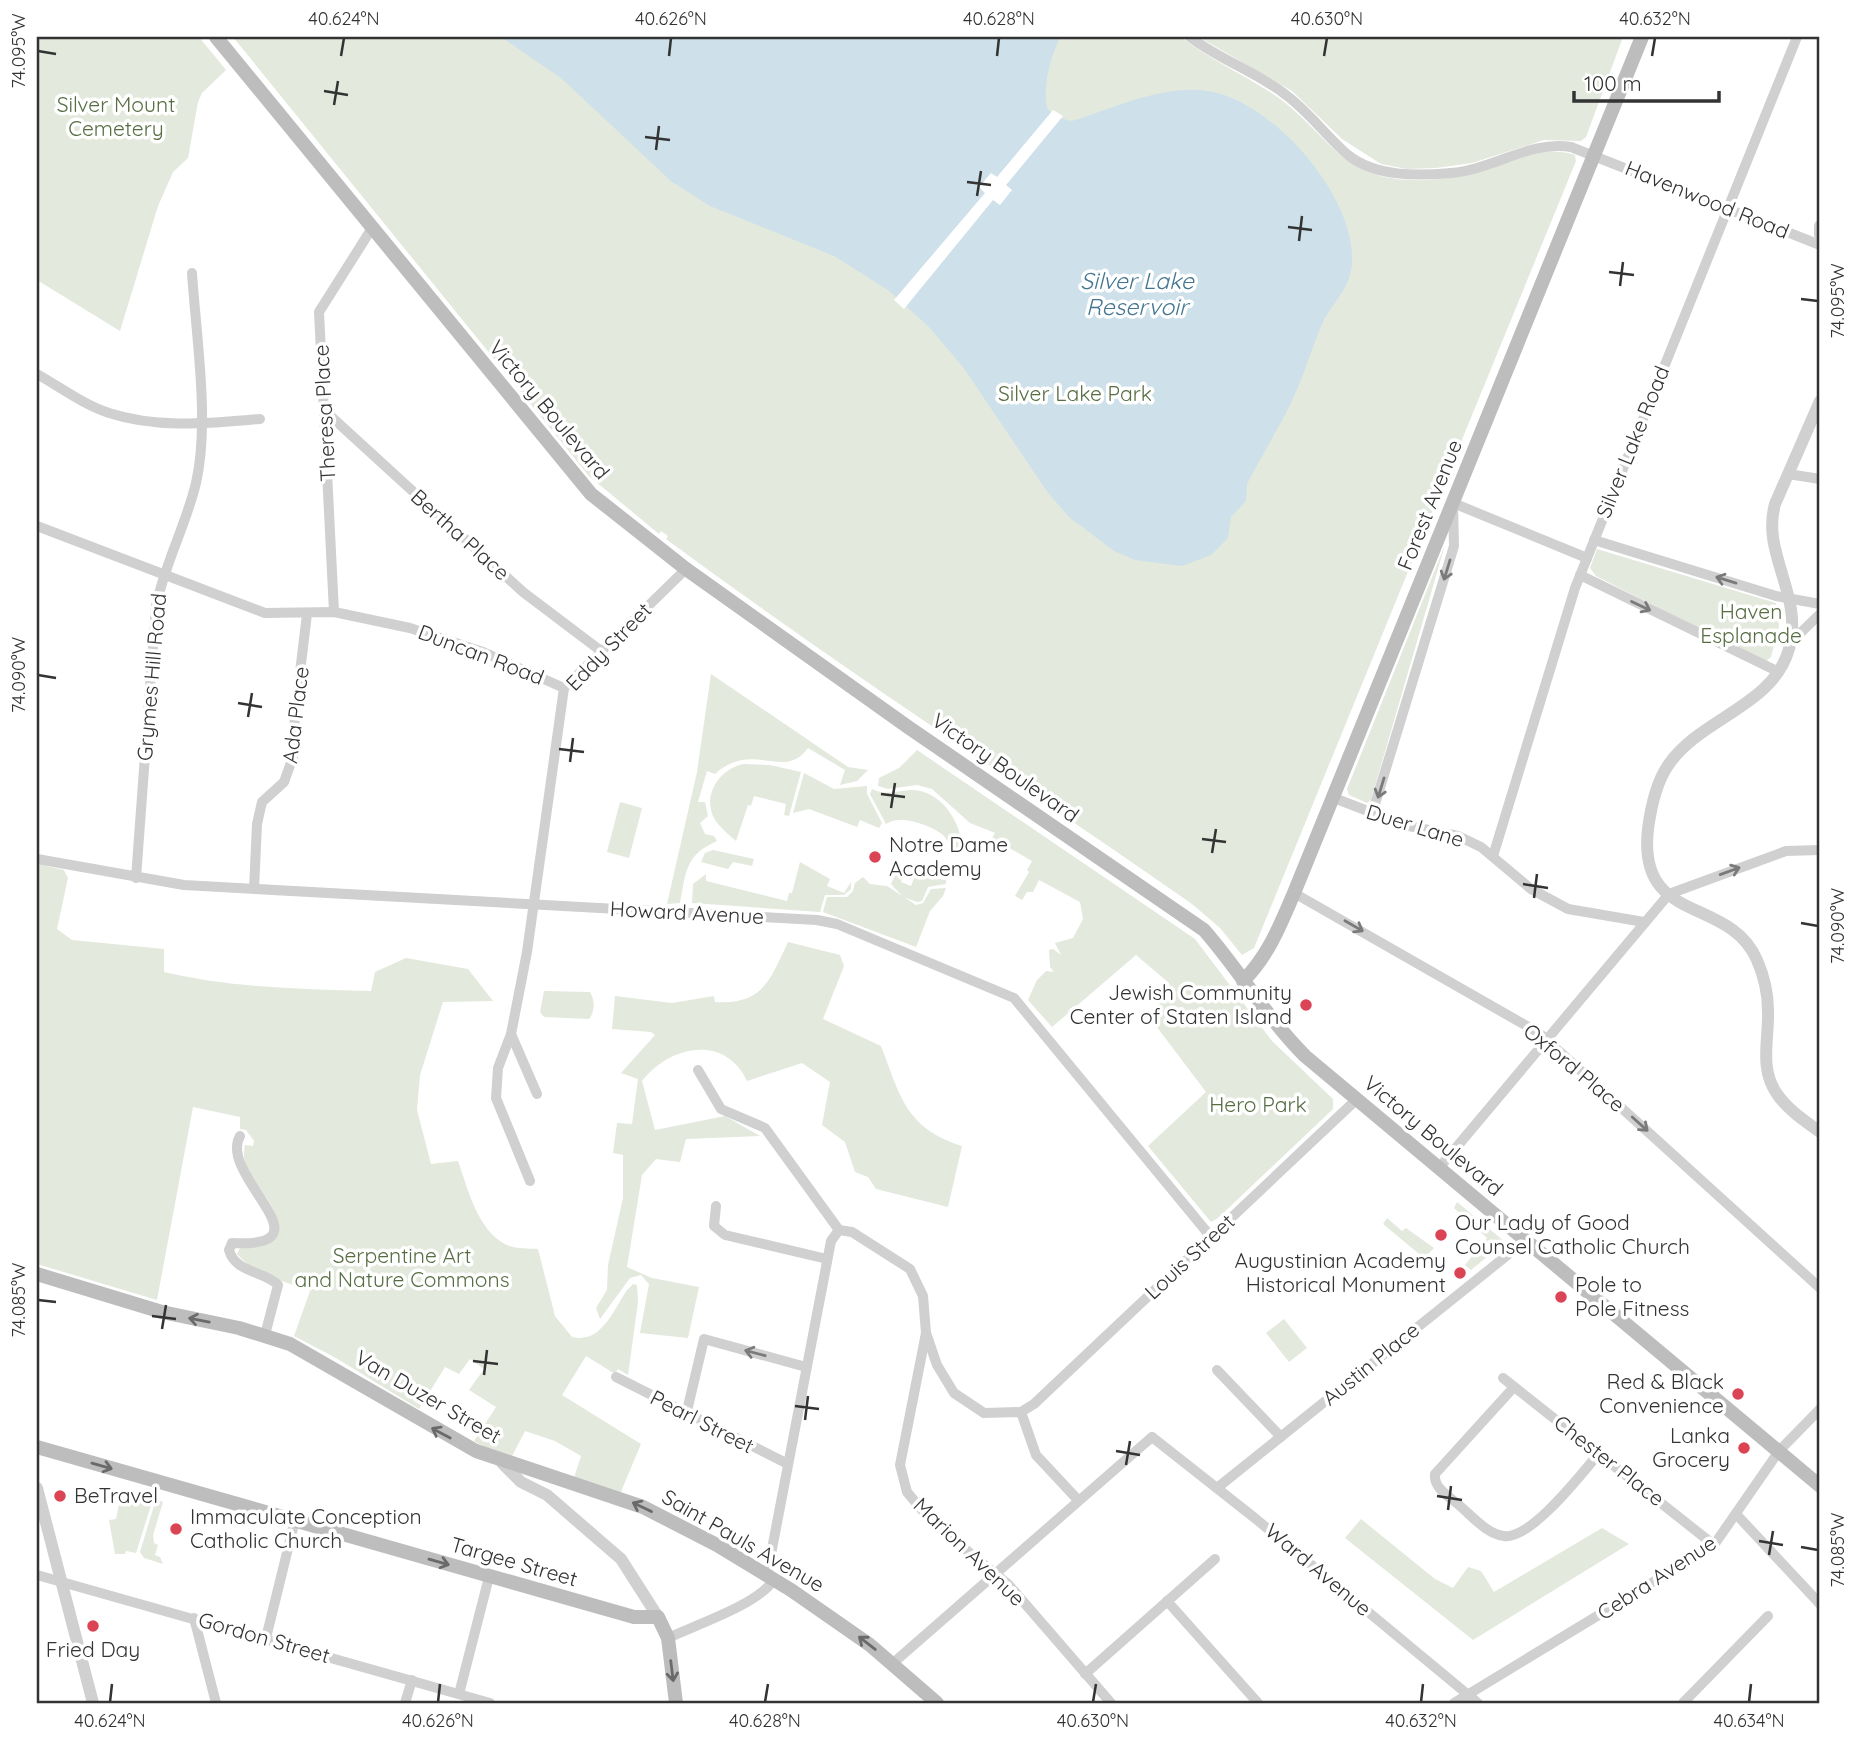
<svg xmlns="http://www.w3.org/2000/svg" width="1857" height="1740" viewBox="0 0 1857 1740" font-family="Quicksand,sans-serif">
  <rect width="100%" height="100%" fill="#fff"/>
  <!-- green -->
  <g fill="#e3e9dd">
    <polygon points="37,37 199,37 226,70 202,93 198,102 188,158 173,172 158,206 120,331 37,280"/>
    <path d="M233,37H1181C1210,60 1245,75 1276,96C1300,113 1318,135 1339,154C1371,183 1416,183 1456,177C1494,172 1537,142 1575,155L1576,161L1254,948L1242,955L1220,928L1192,904C1017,782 838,666 666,539L668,536L661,531L659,534L589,476Z"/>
    <polygon points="1199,37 1623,37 1586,137 1581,141 1544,140 1472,163 1436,168 1407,169 1381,164 1342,139 1292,91"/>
    <polygon points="1445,545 1371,800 1367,803 1349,795 1347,789"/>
    <polygon points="1597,549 1776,603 1779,626 1771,657 1765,662 1596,576 1590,568"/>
    <path d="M711,674L848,767L868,770L857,781L840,785L845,770L808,748C783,782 754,739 715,774L707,771L698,802H705L708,816L700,823L705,834L714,836L717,841C685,855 686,872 680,903L667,904L697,772Z"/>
    <polygon points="917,750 1195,939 1272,1041 1333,1099 1333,1109 1218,1218 1211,1222 1148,1146 1206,1092 1147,1014 1171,994 1169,983 1136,955 1052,1027 1028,1000 1037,980 1046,971 1054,972 1050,967 1049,950 1053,949 1061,955 1055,943 1073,938 1083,919 1080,902 1039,880 1033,892 1027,892 1022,900 1015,896 1029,872 1027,870 1032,861 992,838 995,833 970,823 932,789 917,785 888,789 878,786 879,778 899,768"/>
    <path d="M744,764L770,765L801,772L789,816L784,815L786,804L754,796L751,806L748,805L736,841C728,834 717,825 713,816C703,793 721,768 744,764Z"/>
    <polygon points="804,773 834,789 867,786 867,794 882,823 879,828 860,820 857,827 809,809 793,813"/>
    <path d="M872,789C886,796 895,791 910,790C939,789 960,819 962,846L955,849C949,845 948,841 944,836C932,825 899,814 886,824L870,794Z"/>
    <polygon points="620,802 642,808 629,858 607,852"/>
    <polygon points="713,850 754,859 752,866 733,862 728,869 701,862 705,853"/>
    <polygon points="800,862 830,879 827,886 844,893 851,882 851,889 844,895 825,895 820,912 692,903 693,884 706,874 706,881 787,901 789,893 792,893"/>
    <polygon points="920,862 940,871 947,864 946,871 939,871 939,879 946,880 946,884 928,887 922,901 917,902 903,897 891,884 896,873 903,876 901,882 911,886 917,870 913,868"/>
    <path d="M37,864L64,870L68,878L57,929L72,940L164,949V972C232,988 302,989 371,991L375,972L406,958L468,969L493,1001L443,1002L420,1075L417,1110L431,1164L458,1161C468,1189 477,1229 505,1244C514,1249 528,1248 538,1249L555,1316L572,1337C601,1344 613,1311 627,1290L633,1284L637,1285L638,1302L628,1375L618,1369L615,1374L586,1356L562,1395L641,1444L620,1494L574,1478L581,1456L555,1441L525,1431L511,1458L502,1457L474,1441L496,1407L469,1390L484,1369L470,1359L459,1374L445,1367L419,1409L336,1358L294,1336L310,1291L254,1271L237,1254L240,1248L260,1246L274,1240C290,1199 236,1185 245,1145L253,1146L254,1141L246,1130L240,1129V1117L193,1107L157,1300L37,1264Z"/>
    <polygon points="863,877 870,884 887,886 916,905 923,903 931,889 946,888 943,896 930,911 916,947 823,912 827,897 847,897 853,891 855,883"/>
    <path d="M788,942L840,955L844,966L823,1019L881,1046C900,1095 905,1128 962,1146L948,1207L876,1189L868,1177L855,1172L845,1142L822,1125L830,1082L802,1063L747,1081C725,1034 670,1045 642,1081L655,1130L725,1116L760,1136L686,1139L680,1162L656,1159L642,1175L627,1267L652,1278L699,1287L688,1338L640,1333L649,1284L641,1275L630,1278L600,1319L596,1308L607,1290L608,1265L623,1198V1155L613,1153L617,1123L632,1124L638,1079L621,1073L655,1035L651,1032L612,1029L615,996L672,1003L714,996L715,1002C763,1005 770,980 788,942Z"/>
    <path d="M544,991L590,992C595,1000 595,1012 589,1019L544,1017L540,1012Z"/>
    <polygon points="1457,1202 1505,1242 1471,1270 1465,1265 1487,1238 1454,1208"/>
    <polygon points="1387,1218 1402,1231 1406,1228 1434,1248 1424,1258 1383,1224"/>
    <polygon points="1284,1319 1307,1348 1289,1362 1266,1333"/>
    <polygon points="122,1489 153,1499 136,1553 126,1551 125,1554 115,1554 109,1520 116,1519"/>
    <polygon points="156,1499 163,1502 153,1535 154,1543 158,1545 155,1555 160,1557 163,1564 144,1558 140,1552"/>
    <polygon points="1361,1519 1435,1579 1453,1588 1468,1567 1481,1571 1494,1592 1602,1528 1629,1544 1473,1640 1345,1538"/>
  </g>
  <!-- water -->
  <path fill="#cee0ea" d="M501,37H1060C1050,60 1043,83 1047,108L1055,117L1072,121C1113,108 1158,87 1201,90C1269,95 1357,196 1352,264C1350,288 1335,300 1324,320C1314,341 1308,363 1299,385C1285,419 1264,451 1247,484L1246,501L1231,517L1228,538L1211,555L1182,566L1135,560L1114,551L1069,517L1048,493L963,367L928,326L888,290L834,256L710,206L672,182L561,78Z"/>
  <!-- pier -->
  <polygon fill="#fff" points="1053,110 1063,116 1006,185 1012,190 1000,205 993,200 904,309 894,300 985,193 979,187 991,173 997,177"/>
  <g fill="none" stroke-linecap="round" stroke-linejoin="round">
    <!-- minor -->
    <g stroke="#d0d0d0" stroke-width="10">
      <path d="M1190,37C1220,60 1257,72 1286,95C1309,112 1326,136 1348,155C1375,177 1418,176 1451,173C1492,170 1530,140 1571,147L1820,245"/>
      <path d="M37,374C60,387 84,405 109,413C158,429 210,423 260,419"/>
      <polyline points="325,411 523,592 601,651"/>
      <polyline points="1788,474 1820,479"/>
      <polyline points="37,526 265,613 334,612 410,628 483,652 564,688"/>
      <polyline points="1594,540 1776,596 1820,604"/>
      <polyline points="1580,575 1779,672"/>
      <polyline points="334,612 319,312 372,228"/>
      <polyline points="1791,642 1820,614"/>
      <polyline points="1334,798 1404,825 1458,836 1481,847 1531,889 1568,909 1644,922"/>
      <polyline points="1372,814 1454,546 1453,503 1587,558"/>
      <polyline points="1493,856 1575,588 1797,37"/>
      <polyline points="37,859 184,885 817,920 837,924 1014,998 1211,1237"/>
      <path d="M136,878L156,606C165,563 186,525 196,483C210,423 196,335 192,273"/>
      <polyline points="254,889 257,824 262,802 284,782 293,757 295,714 307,614"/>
      <polyline points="1294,893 1539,1033 1820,1288"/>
      <polyline points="511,1034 537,1094"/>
      <polyline points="698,1070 721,1109 765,1128 839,1230"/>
      <path d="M240,1136C217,1176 334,1248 232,1243L229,1250C235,1273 265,1271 278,1285L265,1335"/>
      <polyline points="1439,1168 1669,894 1786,851 1820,850"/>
      <polyline points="530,1181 496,1098 498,1068 511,1034 527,952 564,688 686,569"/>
      <polyline points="716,1206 714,1226 725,1235 827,1259"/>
      <polyline points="839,1230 852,1232 910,1269 923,1296 926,1333 937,1365 954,1393 984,1413 1021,1412 1036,1455 1078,1500"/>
      <polyline points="926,1333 900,1465 907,1492 932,1522 1008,1584 1111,1703"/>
      <polyline points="1217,1370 1281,1437"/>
      <polyline points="616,1377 788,1464"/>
      <polyline points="1503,1378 1714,1545"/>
      <path d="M1514,1387L1435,1474C1433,1488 1450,1497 1460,1506C1473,1517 1487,1534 1504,1536C1531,1540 1583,1472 1600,1452"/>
      <polyline points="1021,1412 1034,1404 1356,1100"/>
      <polyline points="686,1415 704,1339 806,1367"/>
      <polyline points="1217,1488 1525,1241"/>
      <polyline points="1736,1514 1820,1604"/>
      <polyline points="37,1575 490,1703"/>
      <polyline points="767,1575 831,1241 839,1230"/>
      <polyline points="1167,1601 1258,1703"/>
      <polyline points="194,1618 216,1703"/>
      <polyline points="266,1638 295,1520"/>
      <path d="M668,1638C695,1625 760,1604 774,1579"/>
      <polyline points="892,1664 1152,1437 1256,1519 1478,1703"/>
      <polyline points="1085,1674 1215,1559"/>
      <polyline points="459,1694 489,1577"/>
      <polyline points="405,1703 412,1680"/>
      <polyline points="1454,1703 1714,1545 1779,1451 1820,1409"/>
      <polyline points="1683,1703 1768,1616"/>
    </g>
    <!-- tertiary -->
    <g stroke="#d0d0d0" stroke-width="12">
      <polyline points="1820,226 1820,235"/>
      <path d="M1820,401L1775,504C1761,554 1804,595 1789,649C1773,706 1701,718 1669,764C1656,782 1651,806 1648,829C1637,926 1729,895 1757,960C1764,976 1768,994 1768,1011C1769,1040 1759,1068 1777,1094C1788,1110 1805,1121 1820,1132"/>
      <polyline points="502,1463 521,1482 547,1495 621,1559 658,1617"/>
      <polyline points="37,1488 93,1703"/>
    </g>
    <!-- secondary -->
    <g stroke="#bdbdbd" stroke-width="14">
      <path d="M216,37L591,494L686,569L908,727L1204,930C1240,971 1266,1017 1305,1056L1820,1486"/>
      <path d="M1243,981C1268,956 1280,926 1294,893L1642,37"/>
      <polyline points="37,1274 162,1312 239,1328 290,1344 476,1451 643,1507 717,1545 791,1590 870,1645 937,1703"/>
      <polyline points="37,1447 634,1617 658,1617 668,1638 676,1703"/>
    </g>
  </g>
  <!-- one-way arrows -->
  <defs><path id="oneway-shaft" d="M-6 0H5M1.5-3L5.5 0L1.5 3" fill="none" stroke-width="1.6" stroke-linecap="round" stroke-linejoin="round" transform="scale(1.75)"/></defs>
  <g stroke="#7a7a7a">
    <use href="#oneway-shaft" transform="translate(1447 570) rotate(107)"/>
    <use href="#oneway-shaft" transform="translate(1726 580) rotate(-163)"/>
    <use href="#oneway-shaft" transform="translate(1641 606) rotate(26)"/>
    <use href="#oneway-shaft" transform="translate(1381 788) rotate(107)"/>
    <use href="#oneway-shaft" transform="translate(1730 871) rotate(-20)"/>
    <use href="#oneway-shaft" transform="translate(1354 926) rotate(30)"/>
    <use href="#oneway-shaft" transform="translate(1640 1124) rotate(42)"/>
    <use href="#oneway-shaft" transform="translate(755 1353) rotate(-165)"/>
  </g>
  <g stroke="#6a6a6a">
    <use href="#oneway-shaft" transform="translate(199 1320) rotate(-169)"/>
    <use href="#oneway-shaft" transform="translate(441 1433) rotate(-152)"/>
    <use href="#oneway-shaft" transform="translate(102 1466) rotate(16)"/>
    <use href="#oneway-shaft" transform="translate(642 1507) rotate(-154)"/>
    <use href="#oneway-shaft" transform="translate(439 1562) rotate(16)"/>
    <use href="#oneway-shaft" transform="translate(867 1643) rotate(-142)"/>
    <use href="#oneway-shaft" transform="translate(672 1671) rotate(83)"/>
  </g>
  <!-- ticks -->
  <path fill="none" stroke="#333" stroke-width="2.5" d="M38,51L56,54M341,56L344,38M669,56L671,38M997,56L999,38M1324,56L1327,38M1652,56L1655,38M324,91L348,95M334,105L338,81M645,137L670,140M656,150L659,126M967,182L991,185M977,196L981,171M1288,227L1312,230M1299,241L1302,216M1609,272L1634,275M1620,286L1623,262M1801,299L1818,301M38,675L56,678M238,703L262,707M248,717L252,693M559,749L584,752M570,762L573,738M881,794L905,797M891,808L895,783M1202,839L1226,842M1212,853L1216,829M1523,884L1548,888M1534,898L1537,874M1801,923L1818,926M38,1300L56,1302M152,1316L176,1319M162,1329L166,1305M473,1361L498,1364M484,1375L487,1350M795,1406L819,1409M805,1420L808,1396M1116,1451L1140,1455M1126,1465L1130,1441M1437,1496L1462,1500M1448,1510L1451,1486M1759,1541L1783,1545M1801,1547L1818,1550M1769,1555L1773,1531M110,1702L112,1684M438,1702L440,1684M765,1702L768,1684M1093,1702L1096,1684M1421,1702L1423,1684M1749,1702L1751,1684"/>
  <!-- markers -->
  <g fill="#db4454" stroke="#fff" stroke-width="2.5">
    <circle cx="875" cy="857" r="7"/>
    <circle cx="1306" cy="1005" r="7"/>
    <circle cx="1441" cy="1235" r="7"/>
    <circle cx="1460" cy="1273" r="7"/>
    <circle cx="1561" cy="1297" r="7"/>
    <circle cx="1738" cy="1394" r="7"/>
    <circle cx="1744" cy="1448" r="7"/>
    <circle cx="60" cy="1496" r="7"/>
    <circle cx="176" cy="1529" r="7"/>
    <circle cx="93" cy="1626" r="7"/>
  </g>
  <g text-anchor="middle" stroke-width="7" stroke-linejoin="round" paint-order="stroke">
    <!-- park labels -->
    <g font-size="21" fill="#576d42" stroke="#fff">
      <text x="116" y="112">Silver Mount<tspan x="116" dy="24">Cemetery</tspan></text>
      <text x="1075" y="401">Silver Lake Park</text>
      <text x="1751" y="619">Haven<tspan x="1751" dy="24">Esplanade</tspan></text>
      <text x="1258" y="1112">Hero Park</text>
      <text x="402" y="1263">Serpentine Art<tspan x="402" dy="24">and Nature Commons</tspan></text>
    </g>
    <!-- street labels -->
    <g font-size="21" fill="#333" stroke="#fff">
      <text transform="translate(1707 200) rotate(22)" y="7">Havenwood Road</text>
      <text transform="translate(549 410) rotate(50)" y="7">Victory Boulevard</text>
      <text transform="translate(325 413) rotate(-93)" y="7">Theresa Place</text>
      <text transform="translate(1633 442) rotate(-68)" y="7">Silver Lake Road</text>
      <text transform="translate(1430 505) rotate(-68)" y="7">Forest Avenue</text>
      <text transform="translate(460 535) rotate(42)" y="7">Bertha Place</text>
      <text transform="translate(609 647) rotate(-46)" y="7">Eddy Street</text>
      <text transform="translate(481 655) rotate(21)" y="7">Duncan Road</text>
      <text transform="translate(152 677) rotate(-85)" y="7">Grymes Hill Road</text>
      <text transform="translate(296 715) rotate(-83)" y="7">Ada Place</text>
      <text transform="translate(1005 768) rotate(35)" y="7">Victory Boulevard</text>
      <text transform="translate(1415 826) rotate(17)" y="7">Duer Lane</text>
      <text transform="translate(687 913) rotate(3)" y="7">Howard Avenue</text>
      <text transform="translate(1574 1068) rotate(40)" y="7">Oxford Place</text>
      <text transform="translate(1433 1136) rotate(40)" y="7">Victory Boulevard</text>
      <text transform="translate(1190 1257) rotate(-43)" y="7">Louis Street</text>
      <text transform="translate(1371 1364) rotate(-39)" y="7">Austin Place</text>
      <text transform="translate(428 1397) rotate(30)" y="7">Van Duzer Street</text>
      <text transform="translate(702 1422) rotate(27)" y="7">Pearl Street</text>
      <text transform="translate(1609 1461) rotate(38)" y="7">Chester Place</text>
      <text transform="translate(743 1541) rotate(30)" y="7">Saint Pauls Avenue</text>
      <text transform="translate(969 1552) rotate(44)" y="7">Marion Avenue</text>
      <text transform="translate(514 1562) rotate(16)" y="7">Targee Street</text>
      <text transform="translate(1318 1570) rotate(40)" y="7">Ward Avenue</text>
      <text transform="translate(1657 1578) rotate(-33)" y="7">Cebra Avenue</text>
      <text transform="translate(264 1638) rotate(16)" y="7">Gordon Street</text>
    </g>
    <!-- poi labels -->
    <g font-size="21" fill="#333" stroke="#fff" text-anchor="start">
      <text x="889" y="852">Notre Dame<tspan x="889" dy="24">Academy</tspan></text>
      <text x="1292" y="1000" text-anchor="end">Jewish Community<tspan x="1292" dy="24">Center of Staten Island</tspan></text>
      <text x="1455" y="1230">Our Lady of Good<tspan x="1455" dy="24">Counsel Catholic Church</tspan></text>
      <text x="1446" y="1268" text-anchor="end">Augustinian Academy<tspan x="1446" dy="24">Historical Monument</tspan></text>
      <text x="1575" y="1292">Pole to<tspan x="1575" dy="24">Pole Fitness</tspan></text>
      <text x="1724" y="1389" text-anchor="end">Red &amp; Black<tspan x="1724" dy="24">Convenience</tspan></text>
      <text x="1730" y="1443" text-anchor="end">Lanka<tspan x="1730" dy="24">Grocery</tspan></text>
      <text x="74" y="1503">BeTravel</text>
      <text x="190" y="1524">Immaculate Conception<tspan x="190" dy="24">Catholic Church</tspan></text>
      <text x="93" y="1657" text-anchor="middle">Fried Day</text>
    </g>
    <!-- water labels -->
    <g font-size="23" font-style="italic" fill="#457691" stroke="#fff">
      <text x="1137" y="289">Silver Lake<tspan x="1137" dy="26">Reservoir</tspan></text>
    </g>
  </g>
  <!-- border -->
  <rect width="1857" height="1740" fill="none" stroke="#ffffff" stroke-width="77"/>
  <!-- scale -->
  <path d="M1574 91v10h145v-10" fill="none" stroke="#333333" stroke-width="3.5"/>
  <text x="1584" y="91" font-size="21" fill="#333333" stroke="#ffffff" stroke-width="5" paint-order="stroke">100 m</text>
  <rect x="38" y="38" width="1780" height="1664" fill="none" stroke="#333" stroke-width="2.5"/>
  <g font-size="18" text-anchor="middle" fill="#333">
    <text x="344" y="25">40.624°N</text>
    <text x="671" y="25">40.626°N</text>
    <text x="999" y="25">40.628°N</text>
    <text x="1327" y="25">40.630°N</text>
    <text x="1655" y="25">40.632°N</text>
    <text transform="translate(19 51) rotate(-90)" y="6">74.095°W</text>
    <text transform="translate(1838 301) rotate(-90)" y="6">74.095°W</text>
    <text transform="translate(19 675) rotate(-90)" y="6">74.090°W</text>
    <text transform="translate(1838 926) rotate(-90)" y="6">74.090°W</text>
    <text transform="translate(19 1300) rotate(-90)" y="6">74.085°W</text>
    <text transform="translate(1838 1550) rotate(-90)" y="6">74.085°W</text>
    <text x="110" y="1727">40.624°N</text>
    <text x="438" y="1727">40.626°N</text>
    <text x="765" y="1727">40.628°N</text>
    <text x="1093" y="1727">40.630°N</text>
    <text x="1421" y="1727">40.632°N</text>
    <text x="1749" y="1727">40.634°N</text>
  </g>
</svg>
